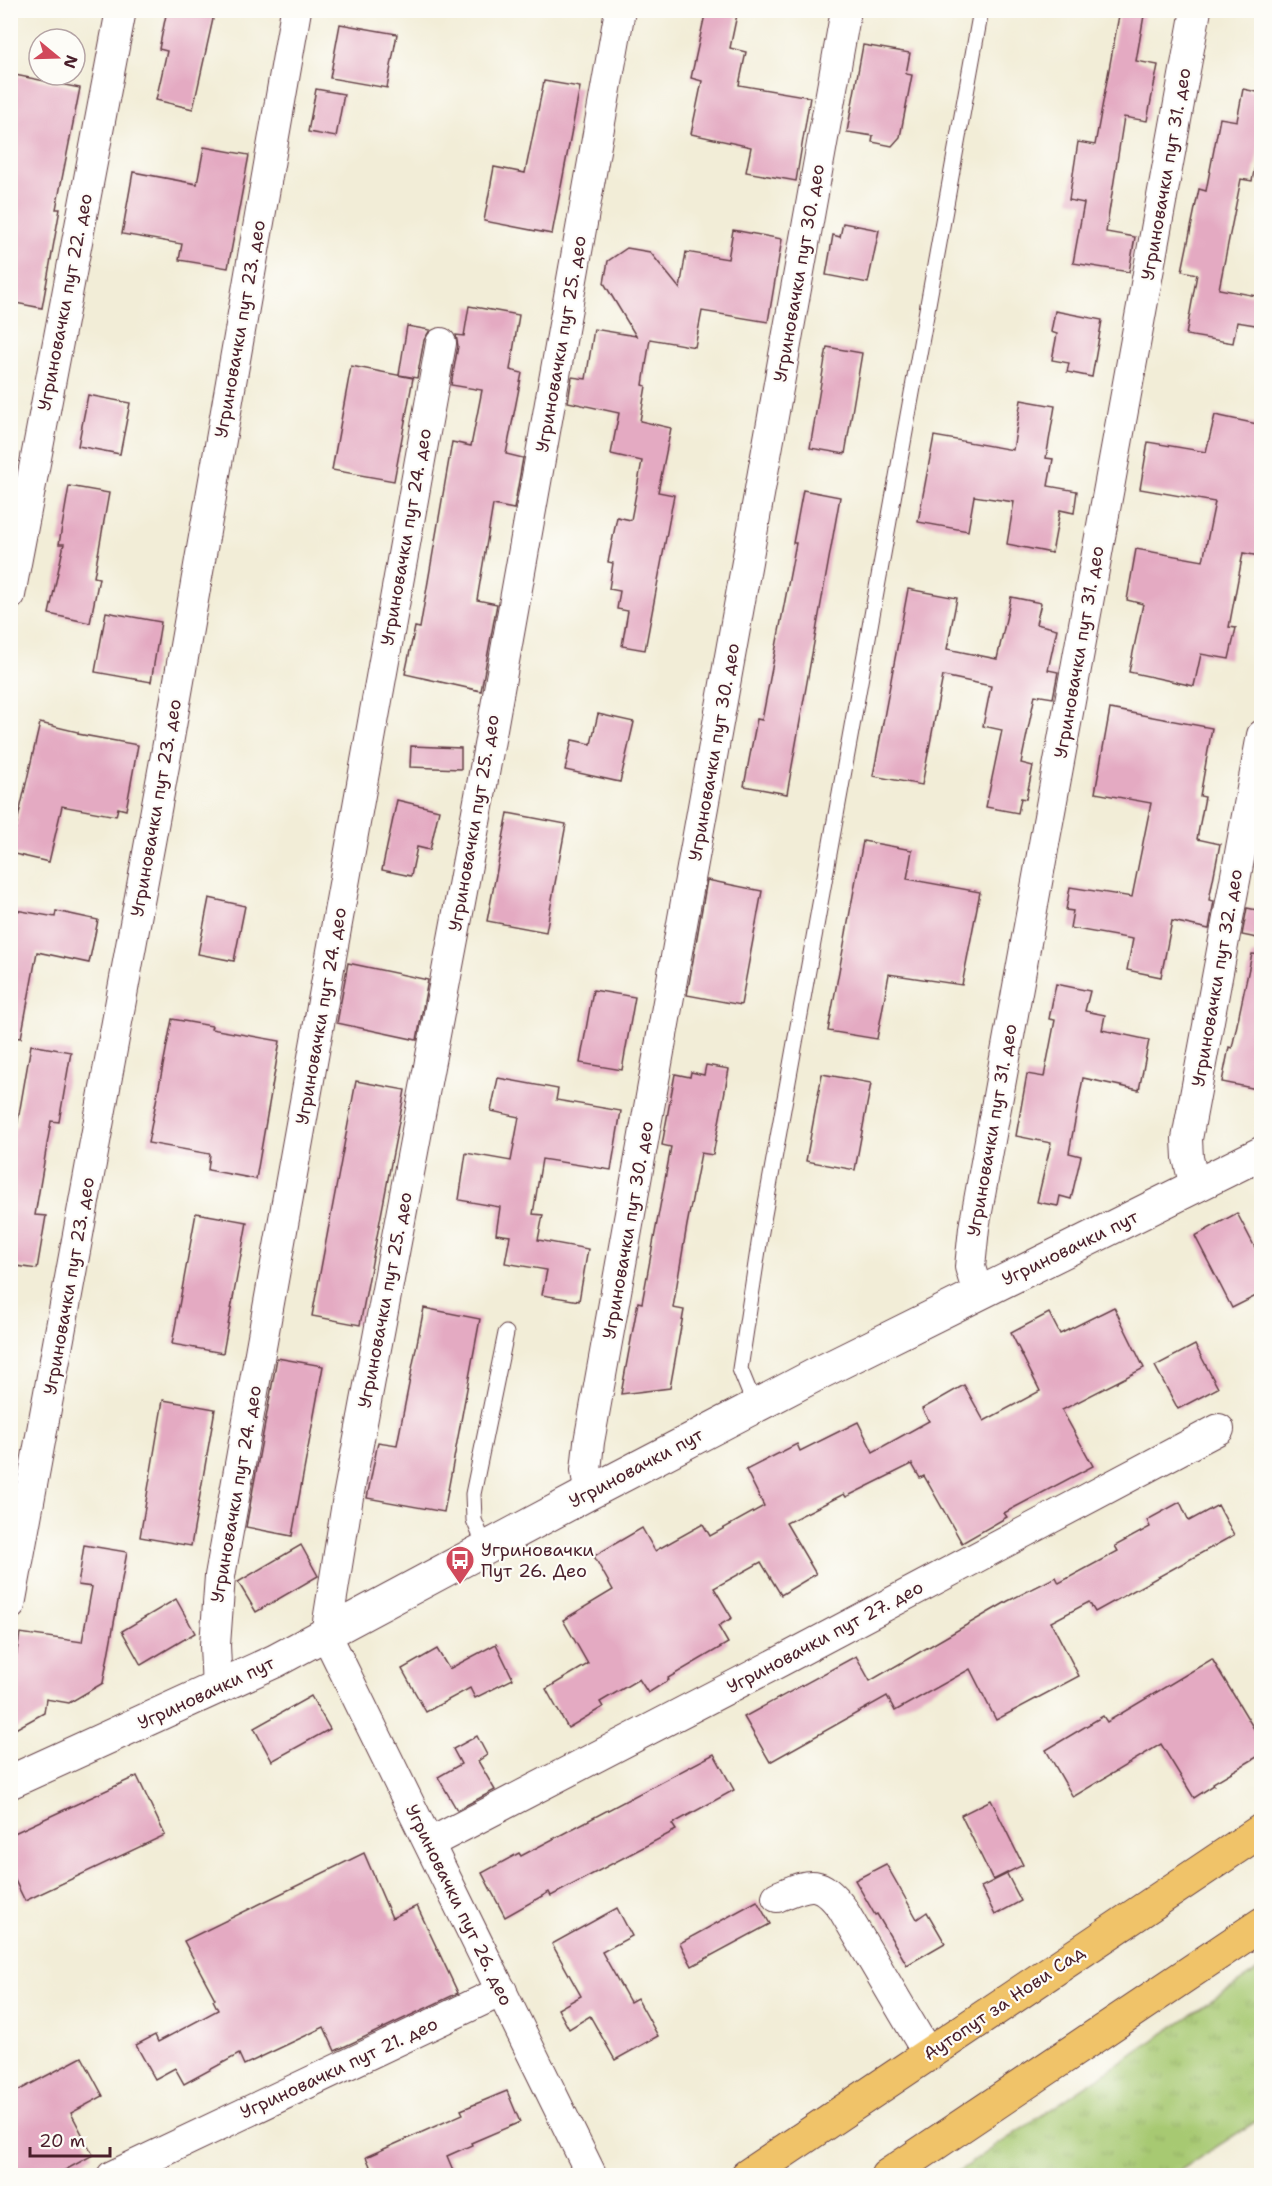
<svg xmlns="http://www.w3.org/2000/svg" width="1272" height="2186" viewBox="0 0 1272 2186" font-family="'Shantell Sans',sans-serif">
  <defs>
    <pattern id="grass-tufts" width="24" height="20" patternUnits="userSpaceOnUse" patternTransform="scale(1.5)"><rect width="24" height="20" fill="#a7c972"/><path d="M3 7l-1-3M5 7V3M7 7l1-3M15 17l-1-3M17 17v-4M19 17l1-3" fill="none" stroke="#91ac63"/></pattern>
  </defs>
  <rect width="100%" height="100%" fill="#fdfcf7"/>
  <filter id="ink" filterUnits="userSpaceOnUse"><feTurbulence type="fractalNoise" baseFrequency=".0167" numOctaves="2"/><feDisplacementMap in="SourceGraphic" scale="12" xChannelSelector="R" yChannelSelector="G"/><feConvolveMatrix kernelMatrix="1 2 1 2 8 2 1 2 1" color-interpolation-filters="sRGB"/></filter>
  <filter id="wash" filterUnits="userSpaceOnUse"><feTurbulence type="fractalNoise" baseFrequency=".008" numOctaves="4" result="noise"/><feDisplacementMap in="SourceGraphic" scale="24" xChannelSelector="R" yChannelSelector="G"/><feGaussianBlur stdDeviation="1.35" result="paint"/><feColorMatrix in="noise" values="0 0 0 0 0 0 0 0 0 0 0 0 0 0 0 0 0 1.4 0 .05"/><feComposite in="paint" operator="in"/></filter>
  <g filter="url(#wash)">
    <rect width="100%" height="100%" fill="#f2edd7"/>
    <!-- grass -->
    <polygon fill="url(#grass-tufts)" stroke="#78744e" stroke-width="1.5" points="1261,1968 1261,2118 1173,2175 953,2175"/>
    <g id="blocks">
      <!-- building -->
      <g fill="#e4aac2">
        <polygon points="167,10 215,10 193,109 156,100 167,51 159,49"/>
        <polygon points="706,10 738,10 730,48 746,52 739,85 810,97 796,181 746,172 751,147 691,134 702,81 691,78"/>
        <polygon points="1120,10 1145,10 1136,61 1158,65 1147,121 1124,117 1106,232 1135,237 1129,272 1073,263 1084,203 1069,200 1078,142 1095,145"/>
        <polygon points="340,24 397,34 387,88 330,78"/>
        <polygon points="863,45 910,53 906,74 912,75 900,137 892,146 872,142 873,136 847,132"/>
        <polygon points="10,74 80,88 56,209 60,209 42,308 10,302"/>
        <polygon points="544,81 580,87 552,234 484,221 494,167 525,173"/>
        <polygon points="316,89 344,94 336,137 308,132"/>
        <polygon points="1243,89 1262,93 1262,133 1252,181 1241,179 1219,289 1262,297 1262,326 1237,322 1233,343 1186,335 1197,274 1182,271 1199,189 1206,191 1220,118 1237,121"/>
        <polygon points="204,147 249,155 228,268 179,260 182,244 122,234 133,172 197,184"/>
        <polygon points="843,223 879,230 868,283 826,275 833,235 840,237"/>
        <polygon points="733,230 782,239 768,322 702,311 695,347 650,339 643,385 646,386 640,421 671,428 658,492 674,495 645,650 622,646 628,611 617,609 620,591 609,589 613,563 608,562 617,517 631,520 642,461 611,454 619,413 568,402 572,377 586,379 594,329 636,336 604,283 608,261 627,248 650,252 680,289 686,252 728,259"/>
        <polygon points="469,306 519,315 510,370 522,373 506,454 523,458 514,509 493,505 477,600 497,604 481,691 405,674 415,627 420,628 452,442 471,446 482,390 451,385 458,346 456,335 464,336"/>
        <polygon points="1055,311 1102,320 1092,377 1067,372 1069,363 1052,360 1057,334 1051,332"/>
        <polygon points="407,326 430,330 424,340 417,378 399,375"/>
        <polygon points="827,347 862,353 845,454 810,448"/>
        <polygon points="351,366 413,378 394,481 332,470"/>
        <polygon points="88,395 130,403 120,454 78,446"/>
        <polygon points="1021,400 1055,406 1046,458 1053,459 1048,486 1077,491 1074,513 1060,510 1052,553 1007,544 1014,502 974,496 968,531 918,522 934,436 1013,450"/>
        <polygon points="1215,415 1262,425 1262,544 1259,556 1243,553 1229,627 1236,628 1229,659 1201,654 1194,686 1129,672 1143,604 1127,600 1136,549 1203,561 1215,502 1140,489 1148,442 1206,452"/>
        <polygon points="69,486 109,493 94,577 99,578 90,623 49,614 64,544 59,544"/>
        <polygon points="803,490 840,497 787,794 744,786 757,719 762,720 796,543 793,543"/>
        <polygon points="908,589 957,598 947,649 997,659 1011,597 1041,603 1036,624 1057,629 1048,670 1058,672 1053,698 1035,695 1021,763 1033,766 1026,799 1021,798 1018,813 986,807 1002,730 983,726 991,686 943,676 922,785 873,776"/>
        <polygon points="106,612 161,622 151,682 95,672"/>
        <polygon points="1110,709 1212,728 1200,796 1205,797 1197,839 1220,844 1209,900 1214,901 1209,929 1172,921 1161,977 1127,970 1133,939 1070,928 1073,911 1066,910 1070,887 1132,897 1151,803 1095,793"/>
        <polygon points="598,714 634,722 620,782 565,770 572,740 591,744"/>
        <polygon points="40,723 78,732 78,734 138,745 126,810 118,808 116,816 62,806 49,862 10,853"/>
        <polygon points="411,746 461,748 461,769 410,767"/>
        <polygon points="397,800 439,810 430,850 417,847 411,876 382,870"/>
        <polygon points="508,813 566,824 546,932 487,921"/>
        <polygon points="863,841 912,850 907,879 980,892 962,985 889,974 877,1039 828,1031"/>
        <polygon points="707,880 762,891 741,1005 687,995"/>
        <polygon points="209,898 245,906 234,961 198,954"/>
        <polygon points="1247,908 1262,911 1262,939 1242,935"/>
        <polygon points="10,909 55,917 56,911 98,920 89,963 37,952 21,1038 10,1037"/>
        <polygon points="1252,954 1262,955 1262,1090 1222,1082 1229,1047 1232,1048"/>
        <polygon points="348,963 428,980 417,1040 337,1023"/>
        <polygon points="1056,984 1090,991 1085,1011 1105,1015 1102,1030 1149,1040 1139,1090 1083,1078 1069,1153 1081,1156 1071,1199 1060,1196 1058,1206 1037,1202 1051,1143 1016,1136 1027,1074 1044,1077 1055,1020 1049,1019"/>
        <polygon points="593,990 635,997 622,1070 580,1063"/>
        <polygon points="172,1019 212,1026 211,1029 280,1041 256,1179 208,1170 210,1154 148,1143"/>
        <polygon points="31,1045 71,1052 59,1122 51,1121 35,1215 46,1216 37,1269 10,1265 10,1154 15,1126 17,1126"/>
        <polygon points="706,1065 729,1069 713,1155 701,1153 687,1225 673,1308 684,1310 670,1388 621,1394 638,1302 642,1303 671,1147 662,1145 675,1074 690,1077 691,1072 704,1075"/>
        <polygon points="822,1074 871,1083 855,1170 806,1161"/>
        <polygon points="498,1078 558,1089 556,1100 621,1111 611,1170 542,1159 533,1214 543,1215 538,1240 588,1249 579,1301 542,1295 547,1270 505,1263 510,1236 496,1234 500,1207 459,1200 466,1153 511,1161 519,1117 491,1111"/>
        <polygon points="356,1081 405,1090 360,1325 312,1316"/>
        <polygon points="196,1213 247,1222 223,1353 172,1344"/>
        <polygon points="1237,1213 1262,1261 1262,1293 1232,1308 1195,1236"/>
        <polygon points="1114,1307 1144,1368 1062,1410 1093,1466 1004,1513 1007,1517 962,1543 924,1476 920,1478 912,1464 846,1497 844,1494 786,1523 816,1574 781,1595 761,1562 714,1588 732,1618 718,1626 728,1643 668,1678 669,1680 648,1693 639,1679 600,1702 603,1707 568,1728 546,1689 588,1664 563,1620 613,1590 594,1556 642,1528 655,1551 703,1524 710,1536 764,1506 746,1470 797,1444 800,1451 858,1422 873,1452 929,1421 922,1409 964,1385 984,1421 1040,1391 1011,1333 1049,1313 1060,1334"/>
        <polygon points="424,1308 480,1319 444,1512 367,1498 378,1442 397,1445"/>
        <polygon points="1195,1345 1218,1388 1178,1409 1155,1366"/>
        <polygon points="277,1358 323,1366 292,1536 246,1527"/>
        <polygon points="163,1400 215,1409 191,1546 140,1537"/>
        <polygon points="1180,1502 1189,1521 1218,1505 1234,1535 1095,1612 1089,1602 1051,1622 1079,1676 996,1720 970,1669 895,1711 887,1696 770,1762 744,1717 856,1656 870,1681 1008,1601 1056,1577 1059,1583 1118,1551 1115,1546 1150,1527 1147,1520"/>
        <polygon points="84,1545 127,1552 103,1683 69,1703 46,1699 44,1713 10,1732 10,1694 20,1633 82,1642 92,1587 78,1585"/>
        <polygon points="301,1545 318,1576 256,1612 238,1582"/>
        <polygon points="176,1599 195,1633 141,1665 122,1631"/>
        <polygon points="496,1644 513,1679 475,1698 470,1688 426,1712 402,1669 437,1649 449,1669"/>
        <polygon points="1212,1659 1262,1742 1262,1754 1213,1783 1214,1785 1194,1798 1161,1744 1073,1797 1046,1750 1103,1716 1107,1722"/>
        <polygon points="311,1696 330,1729 272,1761 254,1728"/>
        <polygon points="477,1736 487,1755 478,1761 495,1790 457,1810 438,1777 461,1764 453,1749"/>
        <polygon points="714,1754 734,1790 672,1824 676,1830 551,1896 549,1892 505,1917 482,1873 519,1853 521,1856"/>
        <polygon points="137,1776 165,1835 25,1901 10,1870 10,1835"/>
        <polygon points="991,1800 1023,1865 993,1880 961,1815"/>
        <polygon points="364,1853 392,1918 417,1906 458,1993 335,2051 324,2027 244,2065 239,2054 184,2084 175,2068 155,2079 136,2045 155,2035 158,2042 218,2010 213,2000 215,1999 184,1941"/>
        <polygon points="886,1864 917,1919 927,1912 945,1943 907,1965 877,1914 875,1915 855,1880"/>
        <polygon points="1007,1874 1021,1901 995,1915 981,1887"/>
        <polygon points="757,1901 770,1924 692,1966 680,1943"/>
        <polygon points="617,1908 632,1936 602,1952 630,2002 637,1998 658,2036 615,2060 590,2016 569,2029 558,2009 581,1996 552,1944"/>
        <polygon points="82,2057 103,2096 71,2113 93,2155 56,2175 10,2175 10,2095"/>
        <polygon points="507,2091 520,2122 471,2143 472,2145 447,2156 455,2175 374,2175 366,2157 463,2114 461,2110"/>
      </g>
    </g>
  </g>
  <g filter="url(#ink)">
    <use href="#blocks" fill-opacity="0" stroke="#633e45" stroke-width="1.5"/>
    <g fill="none" stroke-linecap="round" stroke-linejoin="round">
      <!-- service casing -->
      <g stroke="#633e45" stroke-width="17">
        <g id="service">
          <polyline points="755,1406 740,1369 760,1237 981,10"/>
          <polyline points="486,1549 474,1520 473,1494 506,1333"/>
        </g>
      </g>
      <!-- minor casing -->
      <g stroke="#633e45" stroke-width="32">
        <g id="minor">
          <polyline points="10,595 121,10"/>
          <polyline points="1195,1187 1188,1158 1187,1139 1262,735"/>
          <polyline points="978,1294 970,1267 974,1228 1196,10"/>
          <polyline points="589,1493 586,1470 589,1442 846,10"/>
          <polyline points="10,1605 166,755 296,10"/>
          <polyline points="217,1689 215,1645 220,1576 441,343"/>
          <polyline points="430,1843 781,1661 1219,1429"/>
          <path d="M777,1897C809,1884 818,1877 842,1908L928,2054"/>
          <polyline points="112,2176 502,1991"/>
          <polyline points="592,2176 326,1634 348,1497 482,785 620,10"/>
        </g>
      </g>
      <!-- tertiary casing -->
      <g stroke="#633e45" stroke-width="35">
        <polyline id="tertiary" points="10,1782 275,1661 589,1493 819,1373 1262,1153"/>
      </g>
      <!-- primary casing -->
      <g stroke="#633e45" stroke-width="35">
        <g id="primary">
          <polyline points="747,2176 1262,1830"/>
          <polyline points="887,2176 1262,1924"/>
        </g>
      </g>
      <!-- service -->
      <use href="#service" stroke="#fff" stroke-width="15"/>
      <!-- minor -->
      <use href="#minor" stroke="#fff" stroke-width="30"/>
      <!-- tertiary -->
      <use href="#tertiary" stroke="#fff" stroke-width="33"/>
      <!-- primary -->
      <use href="#primary" stroke="#f0c369" stroke-width="33"/>
    </g>
  </g>
  <!-- icons -->
  <defs>
    <g id="bus-pin" transform="scale(1.5)"><path d="M0 17L-7.5 6A9.5 9.5 0 1 1 7.5 6Z" fill="#d1495b" stroke="#fdfcf7"/><path d="M-5-6H5V4H4V6H2V4H-2V6H-4V4H-5ZM-3.5-4V0h7V-4ZM-3.5 1.2v1.5H-2V1.2ZM2 1.2v1.5H3.5V1.2Z" fill="#fff"/></g>
  </defs>
  <g fill-rule="evenodd">
    <use href="#bus-pin" x="460" y="1560"/>
  </g>
  <g text-anchor="middle" stroke-width="4.5" stroke-linejoin="round" paint-order="stroke">
    <!-- street labels -->
    <g font-size="18" fill="#4a1f2b" stroke="#fdfcf7">
      <text transform="translate(1166 174) rotate(-80)" y="6">Угриновачки пут 31. део</text>
      <text transform="translate(799 273) rotate(-80)" y="6">Угриновачки пут 30. део</text>
      <text transform="translate(65 302) rotate(-79)" y="6">Угриновачки пут 22. део</text>
      <text transform="translate(240 329) rotate(-80)" y="6">Угриновачки пут 23. део</text>
      <text transform="translate(561 344) rotate(-80)" y="6">Угриновачки пут 25. део</text>
      <text transform="translate(406 537) rotate(-80)" y="6">Угриновачки пут 24. део</text>
      <text transform="translate(1079 652) rotate(-80)" y="6">Угриновачки пут 31. део</text>
      <text transform="translate(714 752) rotate(-80)" y="6">Угриновачки пут 30. део</text>
      <text transform="translate(156 808) rotate(-80)" y="6">Угриновачки пут 23. део</text>
      <text transform="translate(474 823) rotate(-80)" y="6">Угриновачки пут 25. део</text>
      <text transform="translate(1217 978) rotate(-80)" y="6">Угриновачки пут 32. део</text>
      <text transform="translate(321 1016) rotate(-80)" y="6">Угриновачки пут 24. део</text>
      <text transform="translate(992 1130) rotate(-80)" y="6">Угриновачки пут 31. део</text>
      <text transform="translate(628 1230) rotate(-80)" y="6">Угриновачки пут 30. део</text>
      <text transform="translate(1070 1248) rotate(-26)" y="6">Угриновачки пут</text>
      <text transform="translate(69 1286) rotate(-80)" y="6">Угриновачки пут 23. део</text>
      <text transform="translate(385 1300) rotate(-79)" y="6">Угриновачки пут 25. део</text>
      <text transform="translate(636 1468) rotate(-28)" y="6">Угриновачки пут</text>
      <text transform="translate(236 1494) rotate(-80)" y="6">Угриновачки пут 24. део</text>
      <text transform="translate(825 1637) rotate(-28)" y="6">Угриновачки пут 27. део</text>
      <text transform="translate(206 1693) rotate(-25)" y="6">Угриновачки пут</text>
      <text transform="translate(459 1905) rotate(64)" y="6">Угриновачки пут 26. део</text>
      <text transform="translate(1004 2003) rotate(-34)" y="6">Аутопут за Нови Сад</text>
      <text transform="translate(339 2068) rotate(-25)" y="6">Угриновачки пут 21. део</text>
    </g>
    <!-- poi labels -->
    <g font-size="18" fill="#4a1f2b" stroke="#fdfcf7" text-anchor="start">
      <text x="481" y="1556">Угриновачки<tspan x="481" dy="21">Пут 26. Део</tspan></text>
    </g>
  </g>
  <!-- margin -->
  <rect width="1272" height="2186" fill="none" stroke="#fdfcf7" stroke-width="36"/>
  <!-- north arrow -->
  <g transform="translate(57 57) rotate(109)"><circle r="28" fill="#fdfcf7" stroke="#b5a4a5" stroke-width="1.5"/>
  <path d="M0-4.5L10 22L0 15L-10 22Z" fill="#d1495b"/>
  <text y="-9" font-size="16" font-weight="bold" text-anchor="middle" fill="#4a1f2b">N</text>
  </g>
  <!-- scale -->
  <path d="M30 2147v9h80v-9" fill="none" stroke="#4a1f2b" stroke-width="3"/>
  <text x="39" y="2147" font-size="18" fill="#4a1f2b" stroke="#fdfcf7" stroke-width="4.5" paint-order="stroke">20 m</text>
</svg>
